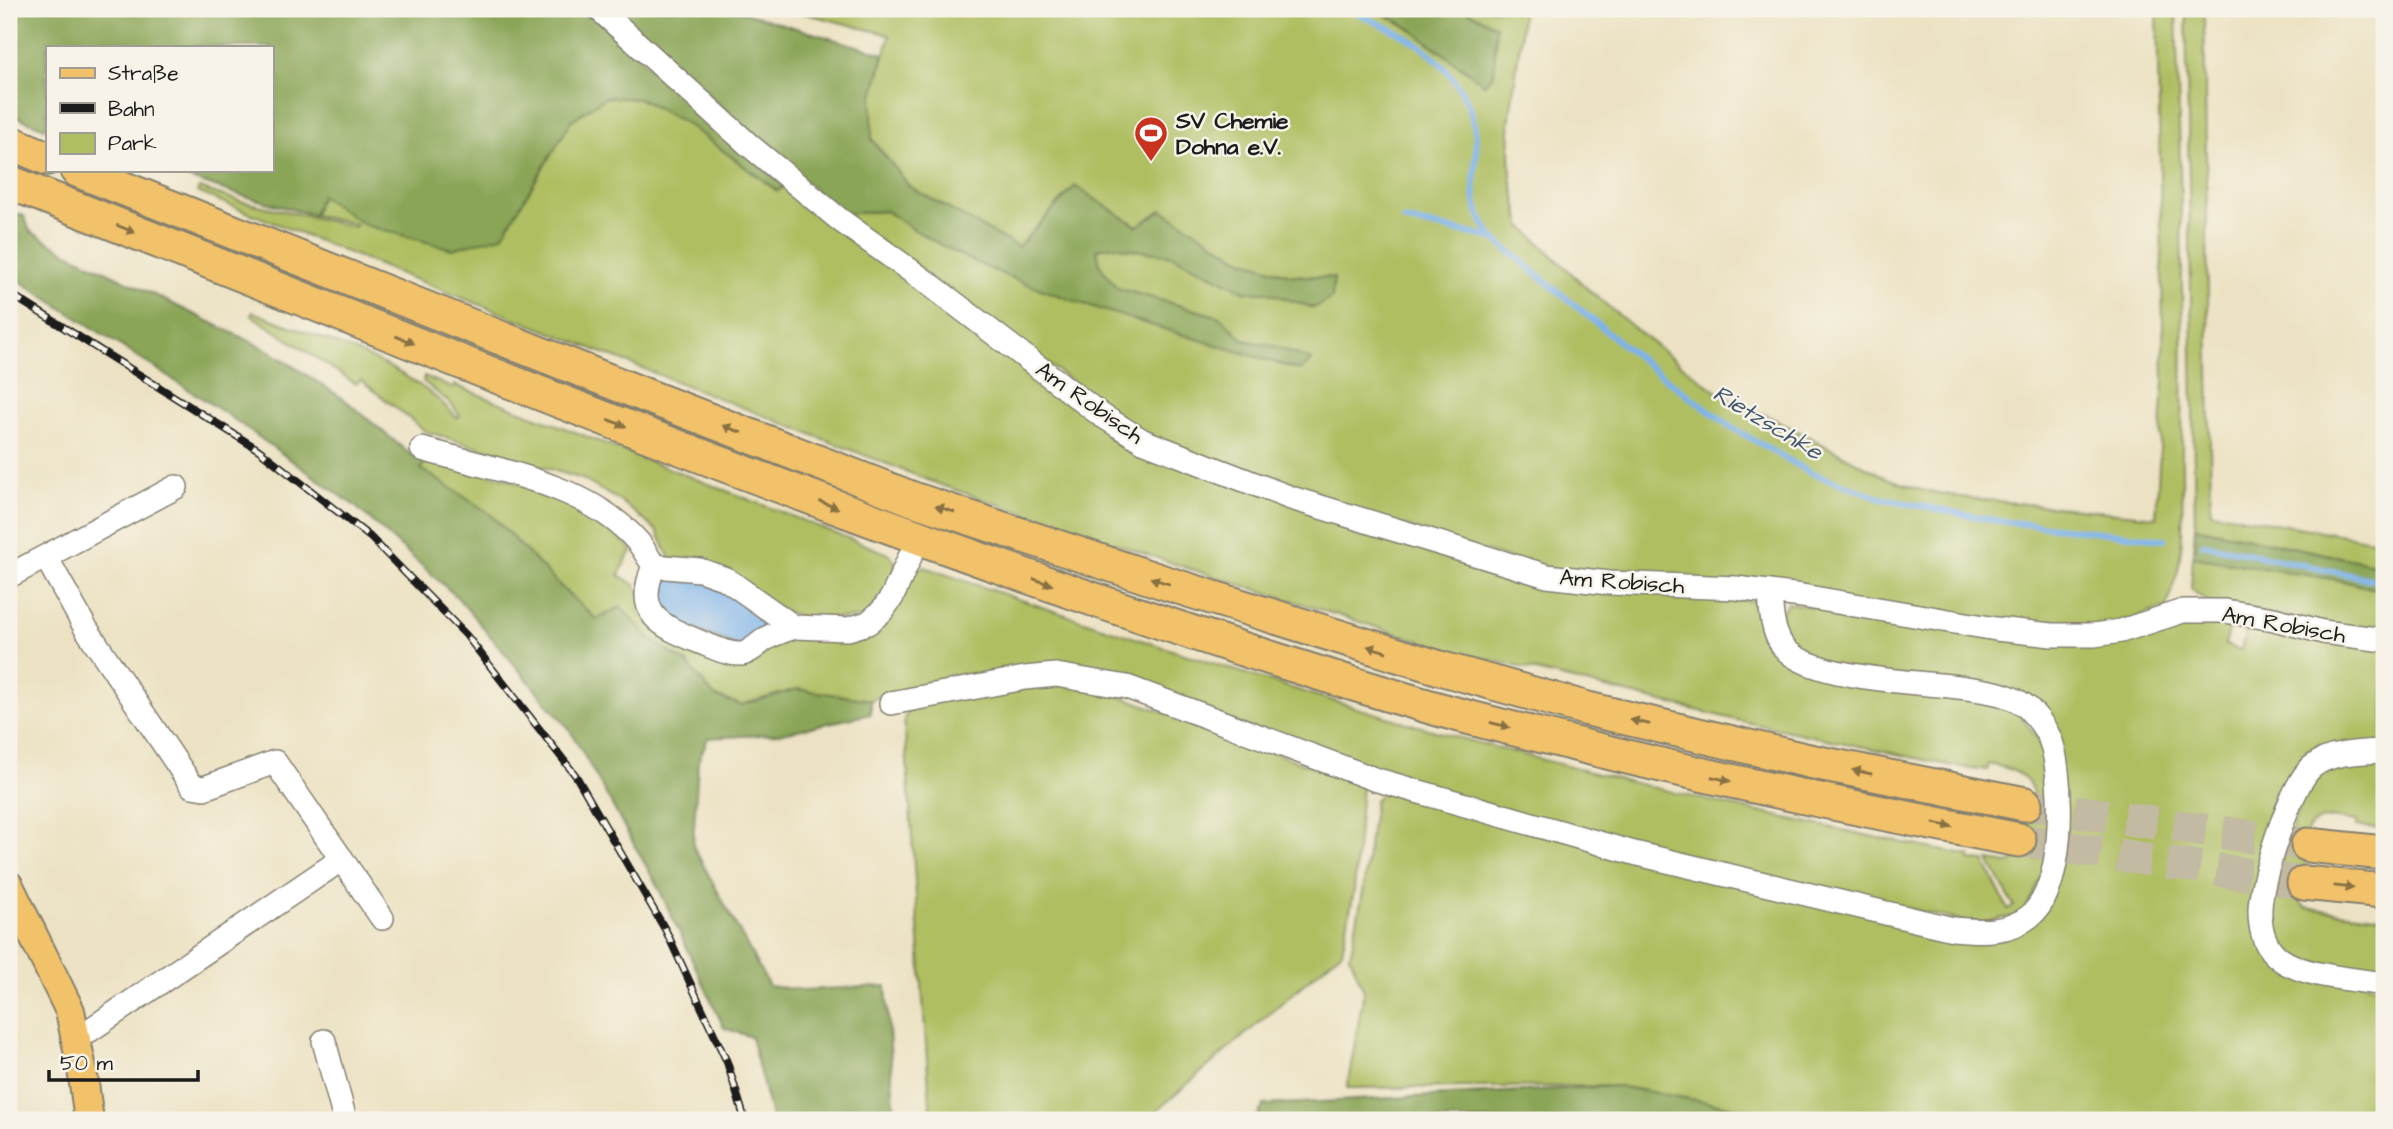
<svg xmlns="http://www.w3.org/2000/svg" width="2393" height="1129" viewBox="0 0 2393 1129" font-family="'Architects Daughter',sans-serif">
  <rect width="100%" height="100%" fill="#f7f3e8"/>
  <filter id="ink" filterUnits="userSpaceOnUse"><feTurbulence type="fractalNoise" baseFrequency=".0143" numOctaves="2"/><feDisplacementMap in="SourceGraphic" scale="14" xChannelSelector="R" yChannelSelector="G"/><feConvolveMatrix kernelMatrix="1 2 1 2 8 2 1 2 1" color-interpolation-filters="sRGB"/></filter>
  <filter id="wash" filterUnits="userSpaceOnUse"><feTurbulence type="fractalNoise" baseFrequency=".00686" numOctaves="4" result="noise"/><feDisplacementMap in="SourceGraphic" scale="28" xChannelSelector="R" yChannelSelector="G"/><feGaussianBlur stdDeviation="1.57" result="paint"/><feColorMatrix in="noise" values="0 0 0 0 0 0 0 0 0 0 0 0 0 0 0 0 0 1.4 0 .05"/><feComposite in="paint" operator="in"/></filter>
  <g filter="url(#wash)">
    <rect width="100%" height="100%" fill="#ece2c3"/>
    <!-- green -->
    <g fill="#aebe61" stroke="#656d3e" stroke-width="2">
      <path d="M787,9H1375L1408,27L1484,84L1477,17L1464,9H1522L1521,36L1509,123L1511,178L1521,225L1592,293L1660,349L1727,399L1772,418L1887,478L1922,490L1967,498L2156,517L2164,380L2157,9H2176C2180,156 2184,303 2182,450C2181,500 2189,560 2166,607L2099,631L1546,570L1297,492L1146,435L842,214L886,211C962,265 1049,294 1138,321C1192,337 1246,354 1301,370L1277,347L1244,340L1220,317L1117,288L1100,266L1097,249L1113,246L1173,256L1246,292H1266L1314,308L1333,278L1290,275L1240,259L1162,210L1137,226L1075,187L1018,247L910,187L872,139V99L890,35Z"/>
      <polygon points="2186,9 2204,9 2211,512 2384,542 2382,566 2195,527"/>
      <path d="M606,97L640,99L687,124L777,191L784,186L1102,425L1544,581L1753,601L1762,610L1776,654L1995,698L2023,714L2022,718L2039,741L2047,769L2049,789L2044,872L2023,914L1975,924L1634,846L1361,769L1127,682L882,696L871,700L797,689L741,705L714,696L687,663L651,640L621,607L596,619L562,588L489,513L421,469L426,461L509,479L593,514L633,550L628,556L619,575L635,585L640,593L789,635H849L912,570L924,567C1091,624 1258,680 1428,729C1607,779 1788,821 1970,856V860L1984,861L2008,909L2014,906L1989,861L2009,864L2024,854V823L2033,792C2026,772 2009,768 1989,764L1987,770L1953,766L1741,721L1446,649L1175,564L941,485L401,274L197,192L199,188L240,201L355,227L356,224L313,215L321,196L365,225L502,235L572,120Z"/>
      <path d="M253,312C320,339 409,362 457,418L460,416L451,404L423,381L424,376L452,388L454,385L889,554L895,562L894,578L865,618L804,619L670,559L657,531L622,502L582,479L425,431L361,380L356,384L251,315Z"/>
      <polygon points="2193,557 2339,580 2384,591 2384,633 2210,604 2191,589"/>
      <polygon points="1788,603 1995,635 2183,618 2233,618 2225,645 2241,650 2248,620 2384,643 2384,746 2335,750 2279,819 2265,947 2384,989 2384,1120 1808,1120 1617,1086 1347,1088 1364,991 1350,956 1363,892 1375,800 1383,792 1883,915 2015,929 2063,857 2036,705 1812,662 1787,642 1781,613"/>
      <polygon points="1087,684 1362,785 1354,891 1342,951 1154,1113 1120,1120 931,1120 904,718 913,707 991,689"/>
      <path d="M2384,757V829L2357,826V821C2345,820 2324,815 2314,823C2299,836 2306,848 2306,864C2306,880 2288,895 2306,908L2384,917V978L2287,956L2269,925L2272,890L2305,787L2327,766Z"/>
    </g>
    <!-- forest -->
    <g fill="#8aa557" stroke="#53603a" stroke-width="2">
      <polygon points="9,9 585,9 784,186 778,191 687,124 641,99 606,97 572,120 502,236 452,249 365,225 321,196 313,215 240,195 163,170 271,170 271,47 47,47 47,125 45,128 9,114"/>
      <path d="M612,9H732L884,54L872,99V140L910,187L1018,247L1075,186L1137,226L1162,210L1240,259L1290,275L1334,278L1332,298L1314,308L1266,292H1246L1173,256L1113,246L1097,249L1100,266L1117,288L1220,317L1244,340L1277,347L1312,360L1301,370C1246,354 1192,338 1138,321C1049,294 962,265 886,211L842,214Z"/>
      <polygon points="1375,9 1464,9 1496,26 1494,75 1484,84 1408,27"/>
      <polygon points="9,210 24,216 30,231 68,253 268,350 344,399 410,454 426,461 421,469 489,513 562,588 596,619 621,607 651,640 687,663 714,696 741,705 797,689 871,700 871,714 778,734 708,738 698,761 693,846 769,986 803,990 886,986 895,1120 772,1120 751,1037 724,1028 659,889 570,730 457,597 355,506 228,415 9,274"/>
      <polygon points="2195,527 2384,566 2384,591 2339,580 2193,557"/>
      <polygon points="1617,1086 1808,1120 1255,1120 1264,1105"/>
    </g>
    <!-- water -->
    <path fill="#7db2eb" stroke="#4c6784" stroke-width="2" d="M676,575C707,578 738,595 761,616L762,629L740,646L666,620C658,599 651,588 676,575Z"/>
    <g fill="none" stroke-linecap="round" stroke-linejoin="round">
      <!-- stream -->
      <g stroke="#7db2eb" stroke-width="6">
        <path d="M1350,9C1368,20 1389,27 1408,38C1448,62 1479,103 1476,152C1475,193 1467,201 1493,238"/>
        <polyline points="1404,220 1493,238 1650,367 1731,427 1811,473 1884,499 1999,521 2164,539"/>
        <polyline points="2203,544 2384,582"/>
      </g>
    </g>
  </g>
  <g filter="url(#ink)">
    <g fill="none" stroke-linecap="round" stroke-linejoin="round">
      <!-- highway-tunnel -->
      <g stroke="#c2baa2" stroke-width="33" stroke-dasharray="33 17" stroke-linecap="butt">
        <polyline points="2025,804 2308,845"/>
        <polyline points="2019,840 2304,883"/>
      </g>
      <!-- minor casing -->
      <g stroke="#847f70" stroke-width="26">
        <g id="minor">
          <polyline points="599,9 749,145 840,220 932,286 1101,415 1143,441 1291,498 1547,576 1609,583 1736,588 1802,596 1996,629 2052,635 2094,635 2121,631 2183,611 2225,611 2274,619 2323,632 2384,640"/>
          <path d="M422,449C492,469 589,484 639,543C644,550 649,558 654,566L700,570L726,579L794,627L848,629L868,623L882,611L892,597L918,539"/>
          <polyline points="46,557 85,627 192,786 204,788 275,762 382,918"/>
          <path d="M654,566C633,615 661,626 700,642C713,647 728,655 742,654C751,652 757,645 764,640C772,634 784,631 794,627"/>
          <polyline points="9,576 176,487"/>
          <path d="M891,703L1025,678L1056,675L1127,687L1374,779L1634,853L1953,929C1979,931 2008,934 2030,916C2065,888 2063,789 2053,748C2049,733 2039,719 2028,708C2009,692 1981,690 1958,687C1917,682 1811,679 1784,648C1772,633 1771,611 1770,592"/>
          <path d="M2384,751C2362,752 2330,752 2312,767C2290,786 2259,883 2260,912C2260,930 2265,948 2280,959C2304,977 2355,979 2384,984"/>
          <polyline points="76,1037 90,1030 342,859"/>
          <polyline points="324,1041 345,1120"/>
        </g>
      </g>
      <!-- major casing -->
      <g stroke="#847f70" stroke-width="32">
        <polyline id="major" points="9,886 70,1011 82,1069 89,1120"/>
      </g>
      <!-- highway casing -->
      <g stroke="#847f70" stroke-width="37">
        <g id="highway">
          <polyline points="9,142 47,158"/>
          <polyline points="77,170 647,396 913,499 1169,584 1443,669 1588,709 1809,761 2025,804"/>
          <path d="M9,182C478,367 943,564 1427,706C1468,718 1510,728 1551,738C1706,778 1862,810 2019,840"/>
          <polyline points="2308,845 2384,853"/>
          <polyline points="2304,883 2384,891"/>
        </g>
      </g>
      <!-- minor -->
      <use href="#minor" stroke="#fff" stroke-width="23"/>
      <!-- major -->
      <use href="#major" stroke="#f2c26a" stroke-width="28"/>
      <!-- highway -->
      <use href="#highway" stroke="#f2c26a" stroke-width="33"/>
      <!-- rail casing -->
      <g stroke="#1c1c1c" stroke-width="8">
        <polyline id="rail" points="9,293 259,450 370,537 466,635 576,776 666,931 727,1062 745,1120"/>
      </g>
      <!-- rail -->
      <use href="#rail" stroke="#f7f3e8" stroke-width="5" stroke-dasharray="16" stroke-linecap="butt"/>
    </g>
    <!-- one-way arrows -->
    <defs><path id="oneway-solid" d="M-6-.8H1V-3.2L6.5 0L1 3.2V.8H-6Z" transform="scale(1.75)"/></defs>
    <g fill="#876f43">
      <use href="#oneway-solid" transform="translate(126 229) rotate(22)"/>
      <use href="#oneway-solid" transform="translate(405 340) rotate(22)"/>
      <use href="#oneway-solid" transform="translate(617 423) rotate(21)"/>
      <use href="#oneway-solid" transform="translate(732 429) rotate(-159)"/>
      <use href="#oneway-solid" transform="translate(829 505) rotate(21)"/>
      <use href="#oneway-solid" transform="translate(945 509) rotate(-162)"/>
      <use href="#oneway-solid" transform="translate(1160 581) rotate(-162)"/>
      <use href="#oneway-solid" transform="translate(1043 582) rotate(19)"/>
      <use href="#oneway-solid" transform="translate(1377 649) rotate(-163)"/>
      <use href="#oneway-solid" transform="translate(1640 722) rotate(-167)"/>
      <use href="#oneway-solid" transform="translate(1500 725) rotate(14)"/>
      <use href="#oneway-solid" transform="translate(1862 772) rotate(-169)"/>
      <use href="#oneway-solid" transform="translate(1721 779) rotate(13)"/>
      <use href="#oneway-solid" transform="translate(1943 825) rotate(11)"/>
      <use href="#oneway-solid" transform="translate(2344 887) rotate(6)"/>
    </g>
  </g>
  <!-- icons -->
  <defs>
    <g id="stadium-pin" transform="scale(1.75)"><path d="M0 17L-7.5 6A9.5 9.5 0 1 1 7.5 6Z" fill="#c8321e" stroke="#f7f3e8"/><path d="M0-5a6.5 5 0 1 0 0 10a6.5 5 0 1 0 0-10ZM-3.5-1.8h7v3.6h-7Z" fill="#fff"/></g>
  </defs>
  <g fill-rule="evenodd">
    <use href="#stadium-pin" x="1151" y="133"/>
  </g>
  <g text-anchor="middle" stroke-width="5" stroke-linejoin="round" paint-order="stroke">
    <!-- poi labels -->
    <g font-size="23" font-weight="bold" fill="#1c1c1c" stroke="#f7f3e8" text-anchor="start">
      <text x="1176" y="128">SV Chemie<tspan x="1176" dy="26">Dohna e.V.</tspan></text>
    </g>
    <!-- street labels -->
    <g font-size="23" fill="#1c1c1c" stroke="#f7f3e8">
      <text transform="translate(1090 402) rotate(35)" y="8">Am Robisch</text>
      <text transform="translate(1622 581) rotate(4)" y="8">Am Robisch</text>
      <text transform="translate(2284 624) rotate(10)" y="8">Am Robisch</text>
    </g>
    <!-- water labels -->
    <g font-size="24" font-style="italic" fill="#43586f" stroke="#f7f3e8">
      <text transform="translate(1768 422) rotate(31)" y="8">Rietzschke</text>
    </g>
  </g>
  <!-- margin -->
  <rect width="2393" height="1129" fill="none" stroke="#f7f3e8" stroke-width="35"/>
  <!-- legend -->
  <rect x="46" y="46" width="228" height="126" fill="#f7f3e8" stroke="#9f9d96" stroke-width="2"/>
  <rect x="60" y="68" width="35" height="10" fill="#f2c26a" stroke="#9f9d96" stroke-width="2"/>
  <text x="108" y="80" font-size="21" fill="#1c1c1c">Straße</text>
  <rect x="60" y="103" width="35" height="10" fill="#1c1c1c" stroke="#9f9d96" stroke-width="2"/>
  <text x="108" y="116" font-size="21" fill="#1c1c1c">Bahn</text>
  <rect x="60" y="133" width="35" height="21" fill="#aebe61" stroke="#9f9d96" stroke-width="2"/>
  <text x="108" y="150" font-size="21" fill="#1c1c1c">Park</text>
  <!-- scale -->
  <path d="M49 1070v10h149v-10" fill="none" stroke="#1c1c1c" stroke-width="3.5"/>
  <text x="60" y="1070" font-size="21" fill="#1c1c1c" stroke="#f7f3e8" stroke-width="5" paint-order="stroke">50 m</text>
</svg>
